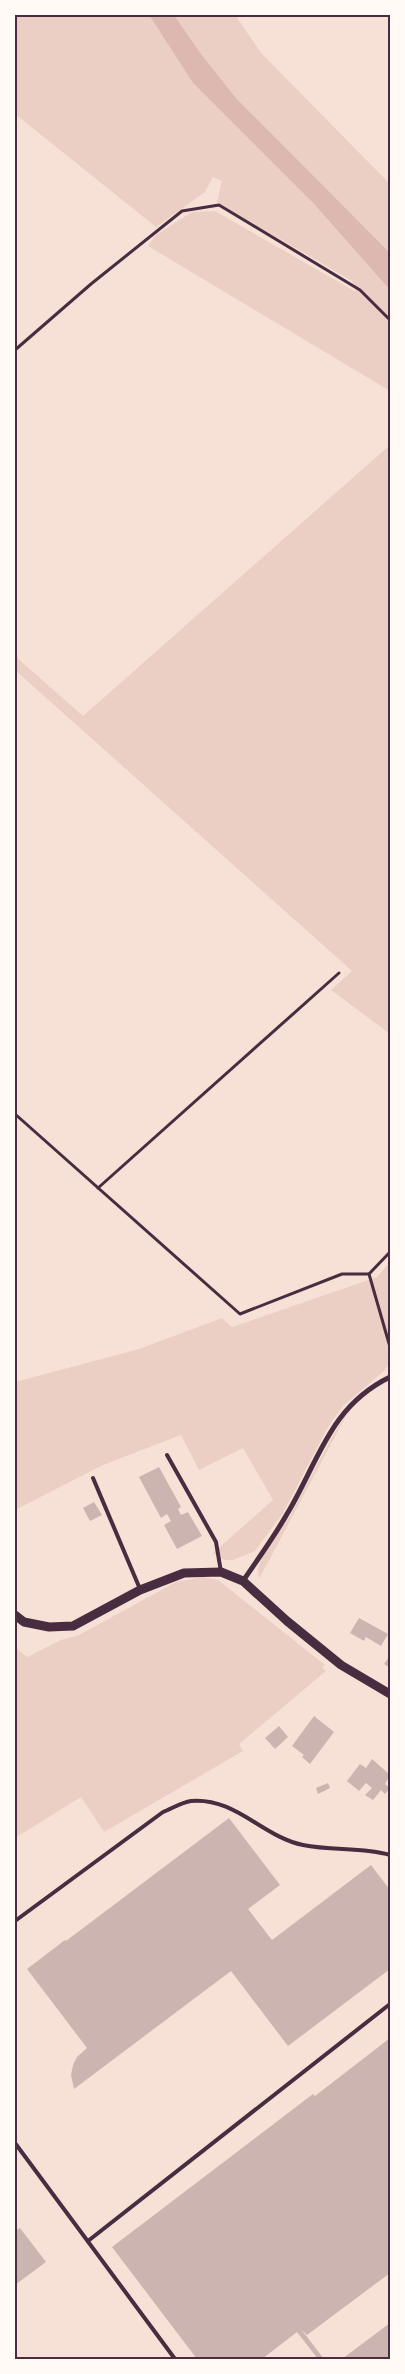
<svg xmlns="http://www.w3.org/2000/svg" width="405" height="2374" viewBox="0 0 405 2374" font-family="Mulish,sans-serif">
  <rect width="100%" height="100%" fill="#f7e1d7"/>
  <!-- green -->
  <g fill="#ebcfc5">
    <polygon points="15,15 149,15 193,83 314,204 390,290 390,391 148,246 156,235 192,212 215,211 356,292 352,281 217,202 222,181 213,177 205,192 156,227 15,114"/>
    <polygon points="174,15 235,15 262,54 390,184 390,253 236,98 201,54"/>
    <polygon points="390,445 390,1034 331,990 352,971 15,670 15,656 83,716"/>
    <polygon points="390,1262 390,1361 385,1370 343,1406 328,1427 283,1513 255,1551 233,1560 224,1560 213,1553 273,1500 243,1448 199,1470 181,1435 103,1465 15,1510 15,1382 139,1349 222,1318 232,1327 377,1277"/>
    <polygon points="347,1414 259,1579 258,1568 263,1556 290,1516 332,1437"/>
    <polygon points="203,1577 218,1580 325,1665 322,1667 326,1671 239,1744 243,1751 104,1832 81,1797 15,1838 15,1647 27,1657 61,1640 79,1635 176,1582"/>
  </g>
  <!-- water -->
  <polygon fill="#dcb8b0" points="149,15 174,15 201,54 236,98 390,253 390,290 314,204 193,83"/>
  <!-- building -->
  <g fill="#ccb4b1">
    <polygon points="159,1467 181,1507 178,1509 181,1515 188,1512 202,1536 177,1549 164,1525 171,1521 167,1514 161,1518 139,1477"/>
    <polygon points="94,1502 102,1515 90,1521 83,1508"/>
    <polygon points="359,1618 388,1634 381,1646 366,1637 364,1641 350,1633"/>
    <polygon points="390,1656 390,1668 384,1664"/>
    <polygon points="314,1716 334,1732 310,1764 302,1757 304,1755 292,1746"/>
    <polygon points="279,1726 288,1737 275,1749 265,1738"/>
    <polygon points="372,1759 390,1775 385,1784 390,1788 385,1794 381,1790 373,1800 365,1795 372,1788 366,1783 359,1791 347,1781 360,1764 366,1768"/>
    <polygon points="328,1783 330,1788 318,1794 316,1788"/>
    <polygon points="229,1818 280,1885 248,1909 272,1940 371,1865 390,1890 390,1969 288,2046 231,1971 74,2089 71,2075 73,2065 77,2057 87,2048 27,1969 65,1940 66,1941"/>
    <polygon points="390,2038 390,2273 307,2335 301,2329 324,2359 318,2359 297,2332 262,2359 197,2359 112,2247 313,2094 315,2096"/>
    <polygon points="20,2228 46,2262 15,2285 15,2231"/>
    <polygon points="390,2323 390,2359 342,2359"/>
  </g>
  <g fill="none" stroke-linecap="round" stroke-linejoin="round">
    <!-- path -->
    <g stroke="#4a2c40" stroke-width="3">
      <polyline points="15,350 91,284 182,211 219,205 360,290 390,320"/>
      <polyline points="15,1114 240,1314 342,1274 369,1274"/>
      <polyline points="98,1188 339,973"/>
      <polyline points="390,1252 369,1274 390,1347"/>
    </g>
    <!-- service -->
    <g stroke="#4a2c40" stroke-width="4">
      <polyline points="167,1455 216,1542 221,1572"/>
      <polyline points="93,1478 140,1589"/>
      <path d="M15,1921L163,1812C171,1809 182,1802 191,1801C235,1797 263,1837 303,1845C332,1851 362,1847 390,1855"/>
      <polyline points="15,2143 175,2359"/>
      <polyline points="88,2241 390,2004"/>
    </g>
    <!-- minor -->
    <path stroke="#4a2c40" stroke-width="5" d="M243,1581C258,1559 274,1537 287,1514C319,1461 329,1407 390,1377"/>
    <!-- tertiary -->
    <polyline stroke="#4a2c40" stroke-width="9" points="15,1615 24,1622 49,1627 73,1626 140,1590 184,1573 221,1572 243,1581 287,1621 341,1665 390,1694"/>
  </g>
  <!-- border -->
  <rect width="405" height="2374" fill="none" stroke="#fffaf5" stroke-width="32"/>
  <rect x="16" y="16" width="373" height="2342" fill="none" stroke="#4a2c40" stroke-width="2"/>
</svg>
